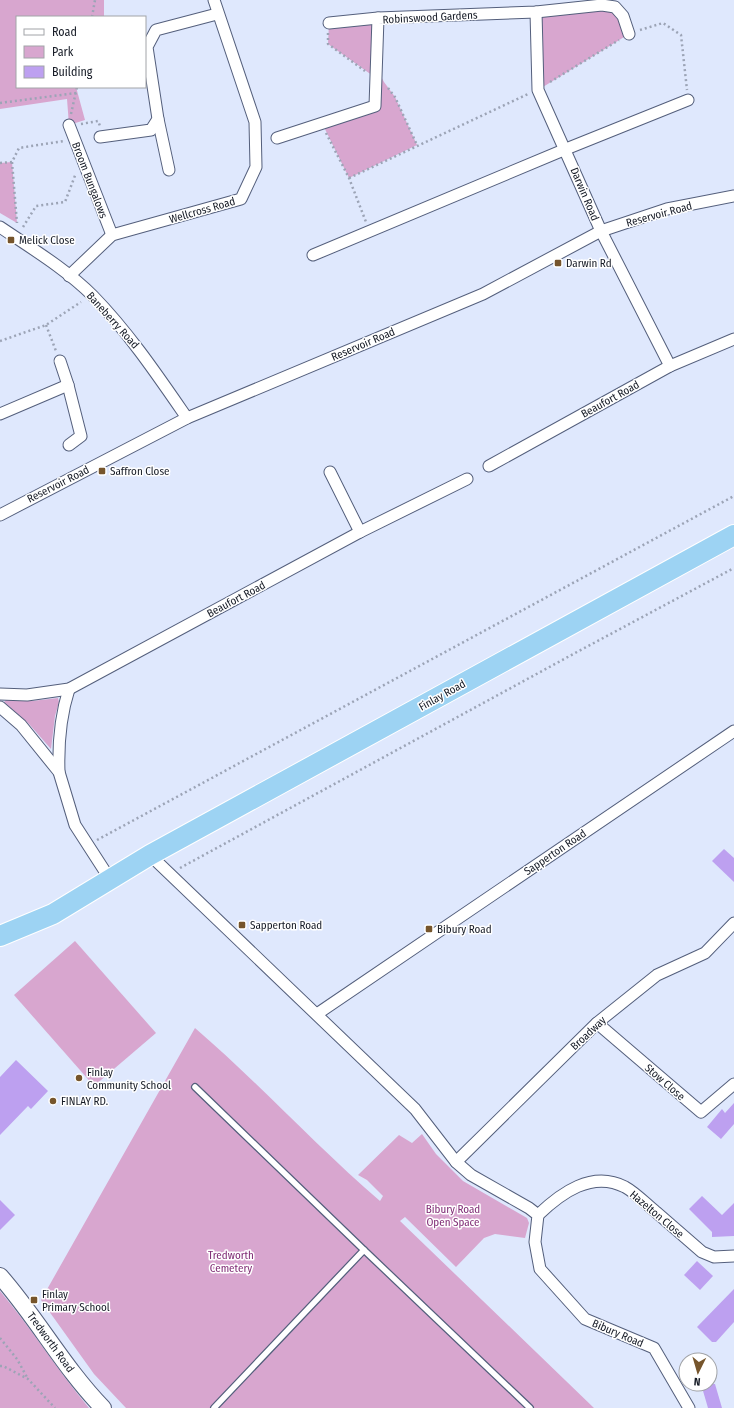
<svg xmlns="http://www.w3.org/2000/svg" width="734" height="1408" viewBox="0 0 734 1408" font-family="'Fira Sans Condensed',sans-serif">
  <rect width="100%" height="100%" fill="#dfe8fd"/>
  <!-- green -->
  <g fill="#d8a6cf">
    <polygon points="0,0 104,0 104,17 17,17 17,87 76,87 85,120 69,125 67,99 0,109"/>
    <polygon points="615,7 629,34 538,90 536,12"/>
    <polygon points="378,18 376,67 384,82 395,97 417,145 349,178 322,123 375,106 376,78 328,44 329,23"/>
    <polygon points="12,162 17,223 0,213 0,163"/>
    <polygon points="58,698 59,702 55,716 51,749 29,724 4,702 6,700 32,701"/>
    <polygon points="75,941 156,1033 94,1086 14,995"/>
    <path d="M195,1028C259,1083 316,1146 380,1201L383,1196L367,1180L358,1175L399,1135L412,1143L422,1134L436,1154L463,1181L527,1218L529,1223L525,1238L495,1234L484,1238L456,1267L405,1217L400,1221L594,1408H126L94,1374L41,1300Z"/>
    <path d="M0,1291C32,1329 57,1370 89,1408H0Z"/>
  </g>
  <!-- building -->
  <g fill="#bda0f0">
    <polygon points="724,849 734,858 734,882 712,861"/>
    <polygon points="16,1060 48,1091 31,1109 28,1106 0,1135 0,1077"/>
    <polygon points="734,1103 734,1124 721,1139 707,1127 722,1109 725,1113"/>
    <polygon points="702,1196 722,1215 734,1203 734,1236 712,1237 712,1232 689,1209"/>
    <polygon points="0,1200 15,1215 0,1230"/>
    <polygon points="697,1261 713,1276 700,1290 684,1275"/>
    <polygon points="734,1289 734,1322 716,1342 712,1342 697,1327"/>
    <polygon points="701,1384 715,1384 722,1408 708,1408"/>
  </g>
  <g fill="none" stroke-linecap="round" stroke-linejoin="round">
    <!-- lane casing -->
    <g stroke="#545f7c" stroke-width="8">
      <g id="lane">
        <polyline points="195,1087 364,1250 214,1408"/>
        <polyline points="364,1250 530,1408"/>
      </g>
    </g>
    <!-- street casing -->
    <g stroke="#545f7c" stroke-width="13">
      <g id="street">
        <polyline points="536,12 538,90 601,231 670,366"/>
        <polyline points="329,23 378,18"/>
        <polyline points="158,119 169,170"/>
        <polyline points="69,125 112,235"/>
        <polyline points="100,137 151,130 158,119 147,47 156,30 217,14"/>
        <polyline points="277,138 375,106 378,18 536,12 602,5 615,7 623,16 629,34"/>
        <path d="M0,227C31,248 66,269 93,296C129,333 158,376 187,418"/>
        <polyline points="313,255 566,149 688,100"/>
        <polyline points="69,276 112,235 241,199 256,167 255,122 214,0"/>
        <polyline points="60,361 68,385 81,436 69,445"/>
        <polyline points="0,414 68,385"/>
        <polyline points="489,466 670,366 734,339"/>
        <polyline points="330,472 360,532"/>
        <polyline points="0,515 187,418 483,294 601,231 667,209 734,196"/>
        <polyline points="0,694 27,695 69,689 360,532 467,479"/>
        <polyline points="0,707 21,725 59,772 75,825 106,873"/>
        <path d="M59,772C58,742 60,717 69,689"/>
        <polyline points="150,855 415,1109 456,1162 471,1175 529,1208 538,1215 535,1242 540,1269 585,1319 654,1348 689,1408"/>
        <polyline points="317,1014 734,731"/>
        <polyline points="597,1023 701,1112 734,1084"/>
        <polyline points="456,1162 597,1023 657,975 705,953 734,923"/>
        <path d="M538,1215C561,1193 592,1170 625,1187C636,1193 646,1204 656,1212C671,1225 687,1239 702,1252L714,1257L734,1256"/>
      </g>
    </g>
    <!-- secondary casing -->
    <g stroke="#545f7c" stroke-width="18">
      <path id="secondary" d="M0,1276C37,1318 64,1368 103,1408"/>
    </g>
    <!-- highway casing -->
    <g stroke="#fff" stroke-width="22">
      <polyline id="highway" points="0,936 53,914 150,855 734,535"/>
    </g>
    <!-- path -->
    <g stroke="#9ca4b6" stroke-width="2.5" stroke-dasharray="2 3" stroke-linecap="butt">
      <polyline points="92,17 95,0"/>
      <polyline points="640,30 663,23 681,35 687,90"/>
      <polyline points="328,33 328,44 365,71"/>
      <polyline points="550,82 619,40"/>
      <polyline points="388,88 395,97 417,145"/>
      <polyline points="0,103 76,93"/>
      <polyline points="71,114 77,87"/>
      <polyline points="81,124 98,121 100,126"/>
      <polyline points="326,133 349,178 366,222"/>
      <polyline points="12,162 17,223"/>
      <polyline points="0,163 12,162 19,148 64,141"/>
      <polyline points="349,178 528,94"/>
      <polyline points="23,227 36,206 65,202 76,173"/>
      <polyline points="46,325 56,351"/>
      <polyline points="0,341 46,325 81,302"/>
      <polyline points="97,840 734,496"/>
      <polyline points="180,868 577,652 734,568"/>
      <polyline points="0,1338 17,1359 28,1379"/>
      <polyline points="0,1366 3,1366 28,1379 55,1408"/>
    </g>
    <!-- lane -->
    <use href="#lane" stroke="#fff" stroke-width="5.5"/>
    <!-- street -->
    <use href="#street" stroke="#fff" stroke-width="11"/>
    <!-- secondary -->
    <use href="#secondary" stroke="#fff" stroke-width="16"/>
    <!-- highway -->
    <use href="#highway" stroke="#9dd3f3" stroke-width="20"/>
  </g>
  <!-- markers -->
  <g fill="#76552c" stroke="#fff" stroke-width="1.5">
    <rect x="7" y="236" width="8" height="8" rx="2"/>
    <rect x="554" y="259" width="8" height="8" rx="2"/>
    <rect x="98" y="467" width="8" height="8" rx="2"/>
    <rect x="238" y="921" width="8" height="8" rx="2"/>
    <rect x="425" y="925" width="8" height="8" rx="2"/>
    <circle cx="79" cy="1078" r="4"/>
    <circle cx="53" cy="1101" r="4"/>
    <rect x="30" y="1296" width="8" height="8" rx="2"/>
  </g>
  <g text-anchor="middle" stroke-width="3" stroke-linejoin="round" paint-order="stroke">
    <!-- street labels -->
    <g font-size="11" fill="#161b26" stroke="#fff">
      <text transform="translate(430 17) rotate(-3)" y="4">Robinswood Gardens</text>
      <text transform="translate(90 180) rotate(69)" y="4">Broom Bungalows</text>
      <text transform="translate(585 194) rotate(67)" y="4">Darwin Road</text>
      <text transform="translate(202 210) rotate(-16)" y="4">Wellcross Road</text>
      <text transform="translate(659 214) rotate(-15)" y="4">Reservoir Road</text>
      <text transform="translate(113 320) rotate(48)" y="4">Baneberry Road</text>
      <text transform="translate(363 344) rotate(-23)" y="4">Reservoir Road</text>
      <text transform="translate(610 399) rotate(-29)" y="4">Beaufort Road</text>
      <text transform="translate(58 484) rotate(-27)" y="4">Reservoir Road</text>
      <text transform="translate(236 599) rotate(-28)" y="4">Beaufort Road</text>
      <text transform="translate(442 695) rotate(-29)" y="4">Finlay Road</text>
      <text transform="translate(555 852) rotate(-34)" y="4">Sapperton Road</text>
      <text transform="translate(588 1033) rotate(-43)" y="4">Broadway</text>
      <text transform="translate(665 1082) rotate(41)" y="4">Stow Close</text>
      <text transform="translate(657 1214) rotate(40)" y="4">Hazelton Close</text>
      <text transform="translate(618 1333) rotate(23)" y="4">Bibury Road</text>
      <text transform="translate(51 1342) rotate(54)" y="4">Tredworth Road</text>
    </g>
    <!-- poi labels -->
    <g font-size="11" fill="#161b26" stroke="#fff" text-anchor="start">
      <text x="19" y="244">Melick Close</text>
      <text x="566" y="267">Darwin Rd</text>
      <text x="110" y="475">Saffron Close</text>
      <text x="250" y="929">Sapperton Road</text>
      <text x="437" y="933">Bibury Road</text>
      <text x="87" y="1076">Finlay<tspan x="87" dy="13">Community School</tspan></text>
      <text x="61" y="1105">FINLAY RD.</text>
      <text x="42" y="1298">Finlay<tspan x="42" dy="13">Primary School</tspan></text>
    </g>
    <!-- park labels -->
    <g font-size="11" fill="#802d76" stroke="#fff">
      <text x="453" y="1213">Bibury Road<tspan x="453" dy="13">Open Space</tspan></text>
      <text x="231" y="1259">Tredworth<tspan x="231" dy="13">Cemetery</tspan></text>
    </g>
  </g>
  <!-- legend -->
  <rect x="16" y="16" width="130" height="72" fill="#ffffff" stroke="#a2a4a8"/>
  <rect x="24" y="29" width="20" height="6" fill="#ffffff" stroke="#a2a4a8"/>
  <text x="52" y="36" font-size="12" fill="#161b26">Road</text>
  <rect x="24" y="46" width="20" height="12" fill="#d8a6cf" stroke="#a2a4a8"/>
  <text x="52" y="56" font-size="12" fill="#161b26">Park</text>
  <rect x="24" y="66" width="20" height="12" fill="#bda0f0" stroke="#a2a4a8"/>
  <text x="52" y="76" font-size="12" fill="#161b26">Building</text>
  <!-- north arrow -->
  <g transform="translate(698 1372) rotate(185)"><circle r="19" fill="#ffffff" stroke="#a2a4a8"/>
  <path d="M0-3L7 15L0 10L-7 15Z" fill="#76552c"/>
  <text y="-6" font-size="11" font-weight="bold" text-anchor="middle" fill="#161b26">N</text>
  </g>
</svg>
